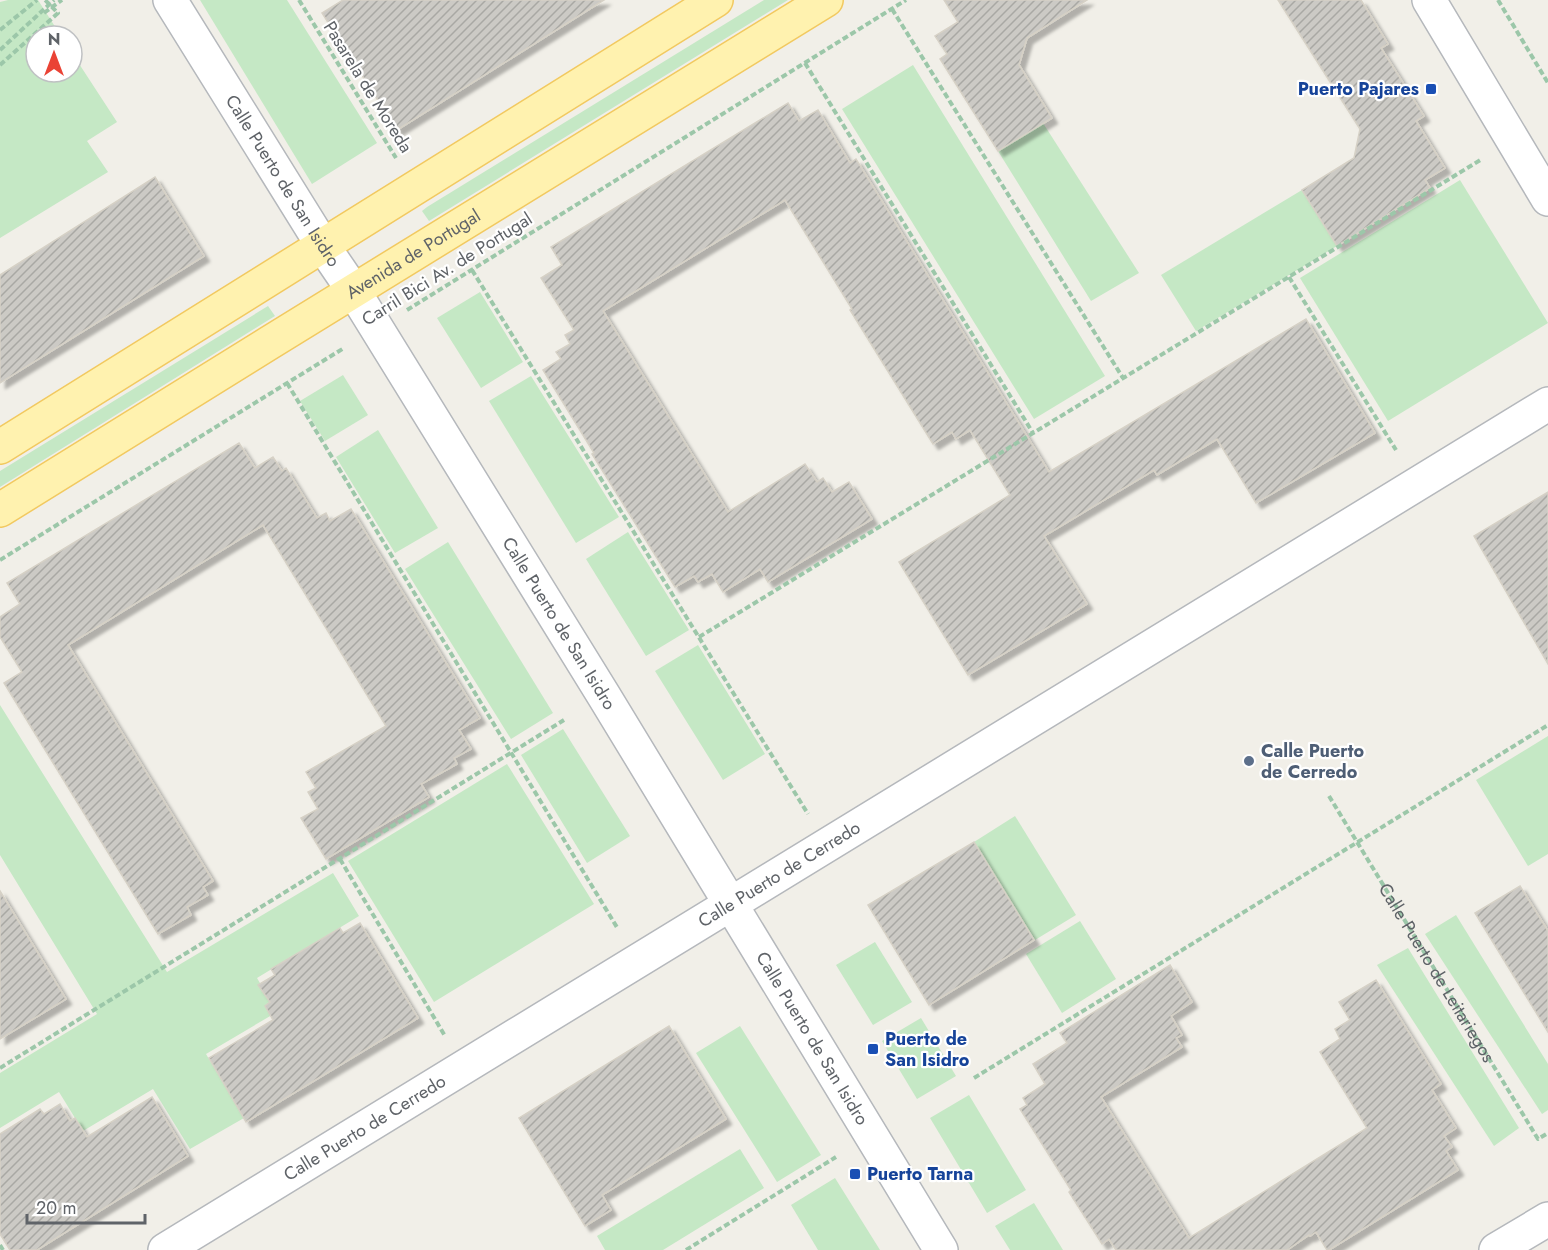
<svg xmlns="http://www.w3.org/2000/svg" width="1548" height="1250" viewBox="0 0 1548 1250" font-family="Jost,sans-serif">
  <defs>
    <pattern id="building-hatch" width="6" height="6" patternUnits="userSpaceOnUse" patternTransform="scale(1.5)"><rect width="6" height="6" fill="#cccac5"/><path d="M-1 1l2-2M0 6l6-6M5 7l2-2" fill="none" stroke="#a9a8a4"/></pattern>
    <filter id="shadow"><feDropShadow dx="5.5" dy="5.5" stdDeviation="1.5" flood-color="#0004"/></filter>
  </defs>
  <rect width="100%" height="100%" fill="#f1efe8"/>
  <!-- green -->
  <g fill="#c5e8c5">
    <polygon points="8,0 38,0 61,36 36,36 36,72 72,72 72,53 117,122 87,141 108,172 0,238 0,2"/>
    <polygon points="200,0 287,0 377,143 312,184"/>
    <polygon points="764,0 788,0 429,221 422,211 427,207"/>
    <polygon points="913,65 1105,376 1034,419 842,109"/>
    <polygon points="1043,123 1139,273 1091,301 998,151"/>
    <polygon points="1460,180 1548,323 1388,421 1300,278"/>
    <polygon points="1302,190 1337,246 1196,331 1161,275"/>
    <polygon points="480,292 523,362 481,388 437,318"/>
    <polygon points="268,306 275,316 0,487 0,471"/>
    <polygon points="343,375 368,415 325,441 300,401"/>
    <polygon points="531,376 619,517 576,543 489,401"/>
    <polygon points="378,430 438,528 395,553 336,457"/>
    <polygon points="628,532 689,630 646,656 586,559"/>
    <polygon points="448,542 553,713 511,739 405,569"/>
    <polygon points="698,645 765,754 723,780 655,671"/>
    <polygon points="0,705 167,972 333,873 359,916 257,978 277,1012 206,1054 244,1118 190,1149 153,1089 83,1131 59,1092 0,1128 0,1073 97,1014 0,855"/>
    <polygon points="563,729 630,836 587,863 521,755"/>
    <polygon points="1548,736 1548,854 1528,866 1476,780"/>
    <polygon points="507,764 594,904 434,1002 348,861"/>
    <polygon points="1015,816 1076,915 1035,940 974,842"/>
    <polygon points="1456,915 1548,1064 1548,1110 1542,1114 1425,934"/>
    <polygon points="1080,921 1116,979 1062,1013 1026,954"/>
    <polygon points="875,942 912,1002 873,1025 836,965"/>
    <polygon points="1408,948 1519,1128 1494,1146 1377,965"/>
    <polygon points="921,1018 956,1076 917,1099 882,1041"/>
    <polygon points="740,1026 821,1155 777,1182 696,1053"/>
    <polygon points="969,1095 1026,1190 987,1213 930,1118"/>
    <polygon points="740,1149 764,1188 663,1250 605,1250 597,1236"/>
    <polygon points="835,1178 880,1250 818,1250 791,1205"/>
    <polygon points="1034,1203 1063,1250 1010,1250 995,1226"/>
  </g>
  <!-- building -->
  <g fill="url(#building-hatch)" stroke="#d6d1c6" stroke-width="1.5" filter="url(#shadow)">
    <polygon points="343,0 604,0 397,130 322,13"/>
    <polygon points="944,0 1087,0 1027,38 1019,65 1052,118 998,151 940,59 947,54 935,36 958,22"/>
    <polygon points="1278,0 1361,0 1388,44 1381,48 1424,116 1416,121 1445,168 1425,180 1430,188 1337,246 1302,190 1354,158 1360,129"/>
    <polygon points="788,103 799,121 818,110 850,163 856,159 1049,472 1306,319 1375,433 1256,503 1217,439 1157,475 1154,470 1044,536 1087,604 968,675 899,562 1010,495 970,430 956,439 952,432 933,444 850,310 852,309 785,200 603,311 728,512 805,464 817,482 823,478 832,492 849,482 872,519 768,582 760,569 723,592 712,574 698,582 694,576 675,587 592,454 594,453 543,370 561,359 556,352 570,344 565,335 574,330 541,278 562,265 551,247"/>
    <polygon points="155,177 204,256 0,383 0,275"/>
    <polygon points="239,443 255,468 273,457 282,471 286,468 317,518 326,513 330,521 351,509 480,718 459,730 471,749 454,758 457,764 421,784 429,797 326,859 301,818 318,809 308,792 316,788 306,772 386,726 263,525 68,645 213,881 203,887 208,895 187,907 191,915 158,934 4,683 22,672 0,637 0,617 20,604 7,583"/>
    <polygon points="1548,492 1548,664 1474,536"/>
    <polygon points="974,842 1034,940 929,1005 868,905"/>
    <polygon points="1520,886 1548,931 1548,1032 1475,913"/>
    <polygon points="0,891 66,999 0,1039"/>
    <polygon points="360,923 418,1018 246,1122 209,1058 273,1020 265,1006 270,1002 258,985 275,975 271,969 340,928 343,933"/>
    <polygon points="1170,965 1192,1002 1171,1016 1182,1035 1176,1038 1182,1047 1101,1097 1189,1238 1367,1128 1320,1052 1340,1039 1335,1029 1350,1020 1339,1002 1376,980 1441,1084 1432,1090 1456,1128 1444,1136 1452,1147 1446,1151 1458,1170 1329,1250 1327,1250 1316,1232 1310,1236 1309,1235 1287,1250 1116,1250 1109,1239 1102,1244 1069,1192 1071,1190 1020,1109 1027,1105 1023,1098 1045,1084 1033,1064 1067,1043 1060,1033"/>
    <polygon points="669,1026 726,1119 602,1195 611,1210 585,1226 519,1118"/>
    <polygon points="152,1097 188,1156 37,1250 10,1250 0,1234 0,1134 40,1109 44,1114 60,1104 70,1121 75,1118 87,1137"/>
  </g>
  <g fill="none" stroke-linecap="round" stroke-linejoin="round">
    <!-- minor casing -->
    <g stroke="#b5b8bc" stroke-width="36">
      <g id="minor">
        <path id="s2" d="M170,0L323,246L353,290L604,696L941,1250"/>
        <polyline points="1429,0 1548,199"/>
        <path id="s3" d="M165,1250L1548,404"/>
        <polyline points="1496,1250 1548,1219"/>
      </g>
    </g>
    <!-- major casing -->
    <g stroke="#f2c960" stroke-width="36">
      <g id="major">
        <polyline points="0,447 716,0"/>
        <path id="s4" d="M0,510L269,343L826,0"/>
      </g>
    </g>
    <!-- path -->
    <g stroke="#9cc7a9" stroke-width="4" stroke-dasharray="6 3" stroke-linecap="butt">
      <polyline points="299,0 396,158"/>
      <polyline points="1498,0 1548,83"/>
      <polyline points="892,9 1123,378"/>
      <polyline points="44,13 62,0"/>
      <polyline points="0,30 37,0"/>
      <polyline points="0,50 54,0"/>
      <polyline points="805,63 1033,433"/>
      <polyline points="472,270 808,814"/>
      <polyline points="1289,277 1396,450"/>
      <polyline points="407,310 906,0"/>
      <polyline points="287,383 618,929"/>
      <polyline points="0,560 344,348"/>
      <polyline points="699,637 1482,159"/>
      <path id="s1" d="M1329,796L1538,1139L1548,1133"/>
      <polyline points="340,859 445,1036"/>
      <polyline points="0,1068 564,720"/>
      <polyline points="974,1078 1548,725"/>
      <polyline points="0,1245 3,1250"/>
      <polyline points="686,1250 836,1157"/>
    </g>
    <!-- minor -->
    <use href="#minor" stroke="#fff" stroke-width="33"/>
    <!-- major -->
    <use href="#major" stroke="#fff2af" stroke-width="33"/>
    <!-- path-bridge -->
    <polyline stroke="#9cc7a9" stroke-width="4" stroke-dasharray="6 3" stroke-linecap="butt" points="0,65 58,13 45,0"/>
  </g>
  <!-- markers -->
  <g fill="#1a4fb4" stroke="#fff" stroke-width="2">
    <rect x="1425" y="83" width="12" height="12" rx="3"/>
    <rect x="867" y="1043" width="12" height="12" rx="3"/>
    <rect x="849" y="1168" width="12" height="12" rx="3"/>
  </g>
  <circle fill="#5c6f8a" stroke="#fff" stroke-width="2" cx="1249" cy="761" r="6"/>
  <g text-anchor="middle" stroke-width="4.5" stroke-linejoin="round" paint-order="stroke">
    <!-- street labels -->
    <g font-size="18" fill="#5f6368" stroke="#fff">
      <text transform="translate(368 87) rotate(58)" y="6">Pasarela de Moreda</text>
      <text dy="6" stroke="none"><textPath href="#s2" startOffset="213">Calle Puerto de San Isidro</textPath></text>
      <text dy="6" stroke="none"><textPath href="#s4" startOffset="486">Avenida de Portugal</textPath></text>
      <text transform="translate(447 269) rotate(-32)" y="6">Carril Bici Av. de Portugal</text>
      <text dy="6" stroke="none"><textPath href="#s2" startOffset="735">Calle Puerto de San Isidro</textPath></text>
      <text dy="6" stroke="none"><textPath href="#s3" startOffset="720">Calle Puerto de Cerredo</textPath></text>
      <text dy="6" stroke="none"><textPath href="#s1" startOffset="207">Calle Puerto de Leitariegos</textPath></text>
      <text dy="6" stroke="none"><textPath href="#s2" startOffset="1221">Calle Puerto de San Isidro</textPath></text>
      <text dy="6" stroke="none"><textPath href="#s3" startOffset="234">Calle Puerto de Cerredo</textPath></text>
    </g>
    <!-- transit labels -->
    <g font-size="18" font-weight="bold" fill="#164399" stroke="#fff" text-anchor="start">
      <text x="1419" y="95" text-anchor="end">Puerto Pajares</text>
      <text x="885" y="1045">Puerto de<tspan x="885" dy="21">San Isidro</tspan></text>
      <text x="867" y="1180">Puerto Tarna</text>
    </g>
    <!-- service labels -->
    <g font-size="18" font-weight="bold" fill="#4e5e75" stroke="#fff" text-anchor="start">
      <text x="1261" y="757">Calle Puerto<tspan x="1261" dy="21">de Cerredo</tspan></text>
    </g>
  </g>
  <!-- north arrow -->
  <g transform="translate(54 54)"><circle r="28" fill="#ffffff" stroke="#bfc1c3" stroke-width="1.5"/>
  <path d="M0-4.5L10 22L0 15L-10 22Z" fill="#ea4335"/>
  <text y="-9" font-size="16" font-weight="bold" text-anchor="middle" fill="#5f6368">N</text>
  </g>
  <!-- scale -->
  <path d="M27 1214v9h118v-9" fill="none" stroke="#5f6368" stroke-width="3"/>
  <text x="36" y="1214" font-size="18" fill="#5f6368" stroke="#ffffff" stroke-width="4.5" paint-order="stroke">20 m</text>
</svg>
